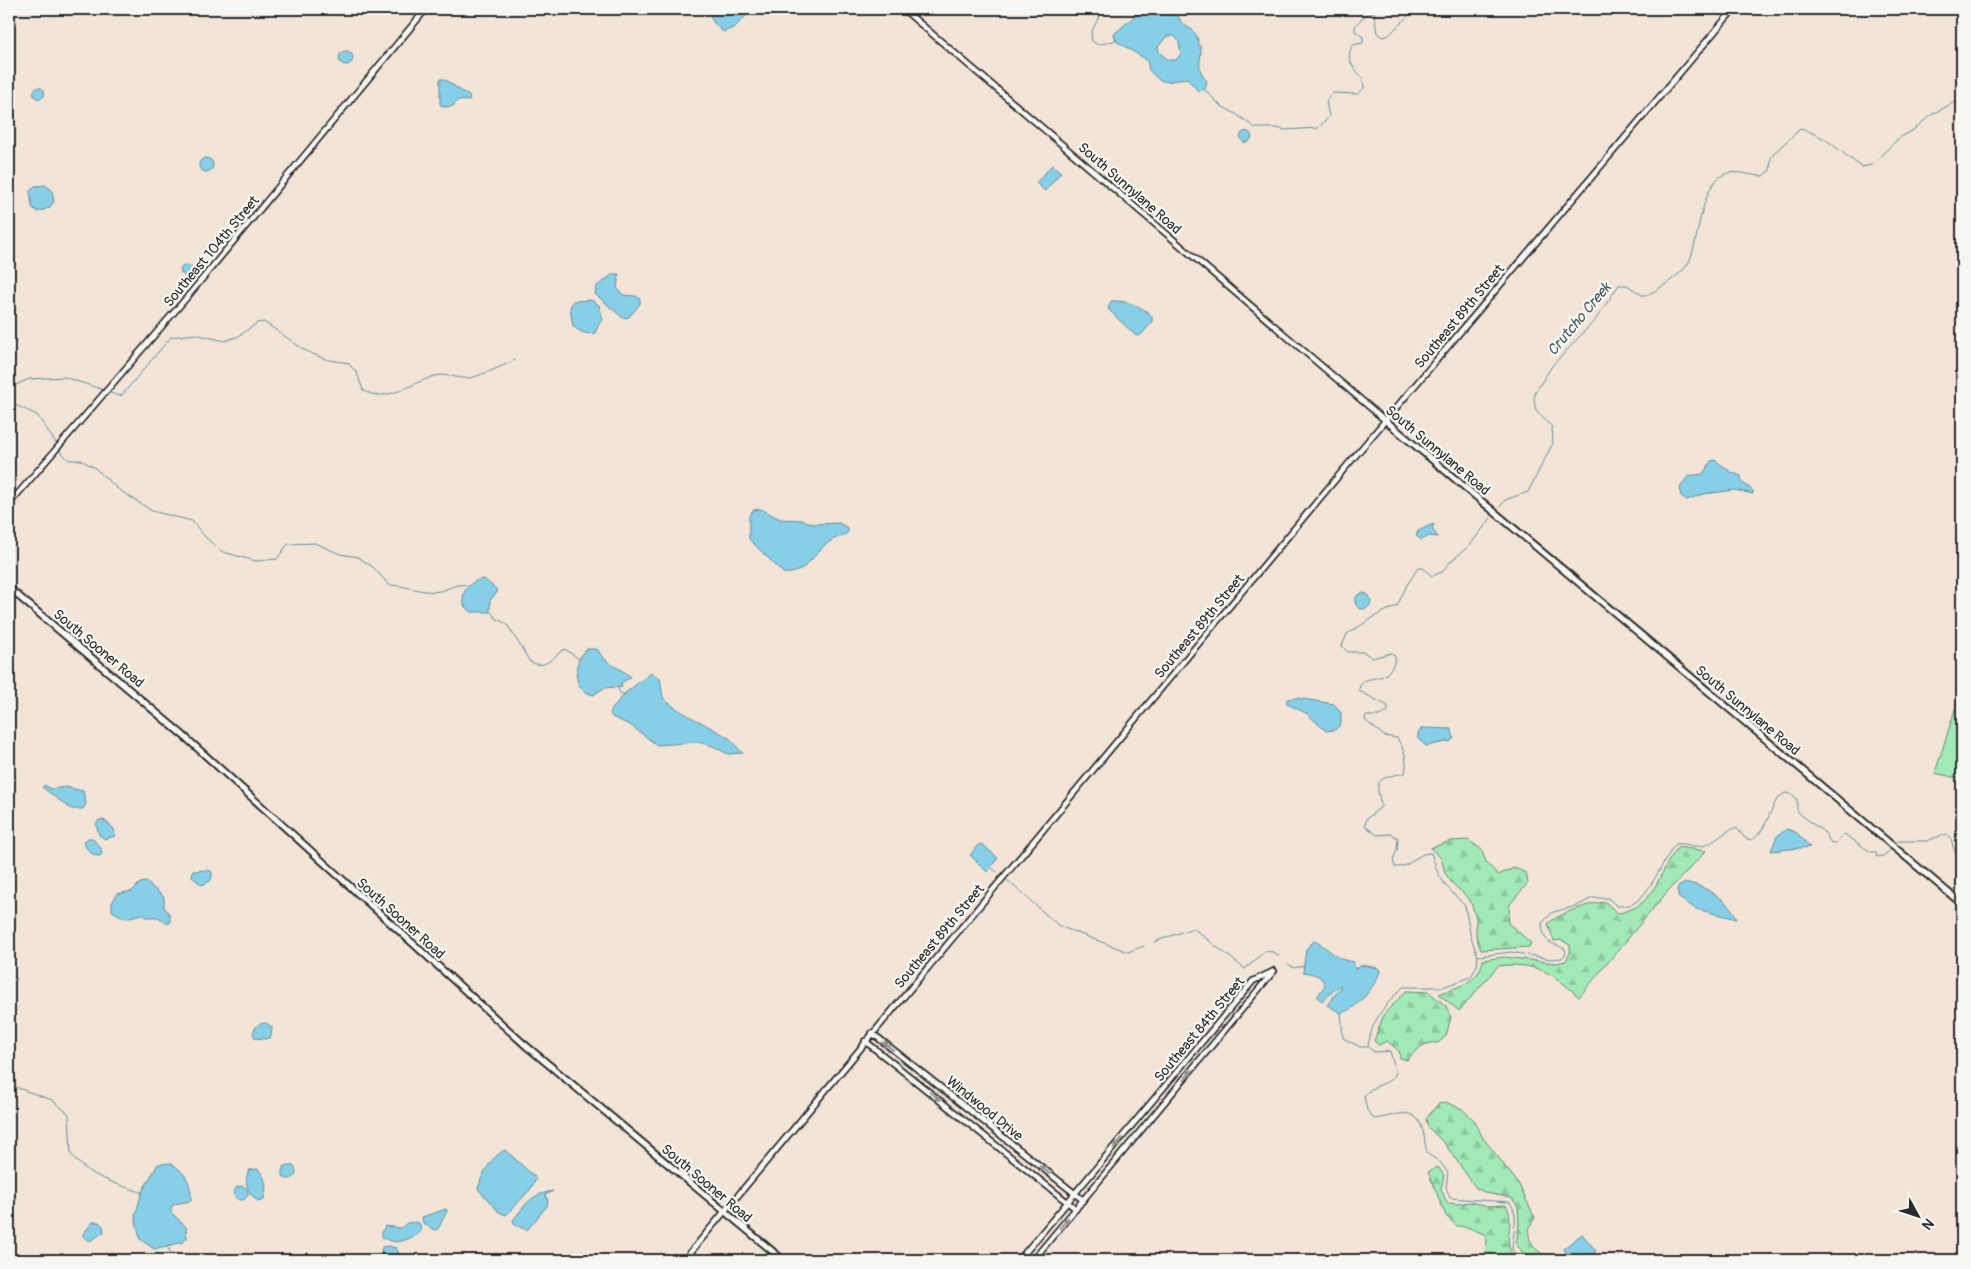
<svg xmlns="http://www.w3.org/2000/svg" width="1971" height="1269" viewBox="0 0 1971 1269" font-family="Pangolin,sans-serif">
  <defs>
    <pattern id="forest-firs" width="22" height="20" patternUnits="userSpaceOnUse" patternTransform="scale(1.25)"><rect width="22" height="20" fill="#a1e9b7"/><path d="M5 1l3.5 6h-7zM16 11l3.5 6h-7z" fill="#8bc89e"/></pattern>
  </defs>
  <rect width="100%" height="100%" fill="#f2e4d7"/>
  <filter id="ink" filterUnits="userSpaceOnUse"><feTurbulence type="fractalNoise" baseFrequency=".02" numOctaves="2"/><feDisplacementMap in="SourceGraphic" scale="10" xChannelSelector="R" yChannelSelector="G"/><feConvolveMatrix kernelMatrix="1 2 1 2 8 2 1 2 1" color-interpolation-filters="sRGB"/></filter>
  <g filter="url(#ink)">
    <!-- forest -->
    <g fill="url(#forest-firs)" stroke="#668a71">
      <polygon points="1468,840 1481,849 1486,862 1498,875 1514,868 1526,873 1528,883 1510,904 1508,923 1531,943 1529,947 1481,950 1476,936 1476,918 1470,900 1452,883 1445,873 1441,858 1430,848 1451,841"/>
      <path d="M1678,847L1706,851L1667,892L1579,997C1552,972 1535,962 1498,966L1459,1011L1439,994C1459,986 1479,983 1483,960L1504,957L1556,963L1566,961L1570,953V945L1561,940L1554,941L1548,924C1559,913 1590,903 1605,902L1618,913C1657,906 1656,875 1678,847Z"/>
      <path d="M1406,991L1429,992L1446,1006L1451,1017L1446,1036L1438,1043C1424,1041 1416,1050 1407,1060L1400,1058L1399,1051L1387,1041L1379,1045L1374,1041L1384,1014Z"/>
      <path d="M1448,1103L1462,1109L1475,1121L1483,1138L1518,1183L1535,1218C1520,1238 1535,1251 1553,1260H1529L1516,1244L1519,1225L1518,1207L1512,1198L1486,1193L1476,1188L1445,1144L1428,1127L1426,1119L1438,1104Z"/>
      <path d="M1438,1167L1444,1175L1441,1189L1447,1203L1457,1204L1470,1202L1489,1206L1506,1205C1517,1224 1499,1243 1517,1260H1485L1486,1235L1467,1227L1457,1226L1446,1216L1428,1172Z"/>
    </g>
    <!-- park -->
    <polygon fill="#a1e9b7" stroke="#668a71" points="1962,687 1962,779 1935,773"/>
    <!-- water -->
    <g fill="#86cfe7" stroke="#628d9c" fill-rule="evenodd">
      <polygon points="708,9 753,9 735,27 723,32 713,22"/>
      <path d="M1143,9H1177C1179,30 1192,24 1197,37C1199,42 1197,43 1201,48C1201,61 1196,70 1207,81L1205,89L1198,91L1187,78C1169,80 1164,88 1149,70L1147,60L1116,41L1114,34ZM1167,36H1175L1179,42L1181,54L1176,60H1168L1159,52L1158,47Z"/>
      <circle cx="346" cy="58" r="7"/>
      <polygon points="440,79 444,79 470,97 469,101 458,100 453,106 444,107 440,104"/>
      <circle cx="39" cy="93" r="5.5"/>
      <circle cx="1246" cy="137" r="5.5"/>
      <circle cx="206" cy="165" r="7"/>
      <polygon points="1052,165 1061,172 1045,191 1036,183"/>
      <polygon points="45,185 52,190 54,202 49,208 37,212 32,207 30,191 35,186"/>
      <polygon points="184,265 188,265 199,273 200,277 190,280 181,273 180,269"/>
      <polygon points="613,274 619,274 617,288 623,295 636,296 640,299 640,304 629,317 623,318 595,294 596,287"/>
      <path d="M591,300L599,305L603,320L599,324L595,333C587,335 579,332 573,326L570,308L573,301Z"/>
      <path d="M1111,301C1125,300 1142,306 1152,316V322L1141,335L1136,336L1108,309Z"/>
      <polygon points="1715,460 1731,472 1741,476 1742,482 1753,491 1753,494 1735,490 1703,494 1687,500 1681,496 1680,488 1688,476 1703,474 1711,461"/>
      <path d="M761,509L780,519L802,520L814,524L839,523L848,528V532C843,537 836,537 831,541C813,551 807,576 783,573L749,539V516L753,510Z"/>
      <polygon points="1433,524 1434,525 1432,529 1438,537 1429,536 1422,540 1416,536 1418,531"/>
      <path d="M484,579L497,590V593L490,600V612H472L465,607C459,592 469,581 484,579Z"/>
      <circle cx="1363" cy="601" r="8"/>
      <path d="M586,649H597C606,665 617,665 631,677L621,683L622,687C610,688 605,685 594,695C572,691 572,664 586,649Z"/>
      <path d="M651,673L660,678L663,697L666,701C685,716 707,724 727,737C735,741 736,748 743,753L728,754L713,746L698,742L657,745L630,725L612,717L610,712L624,694Z"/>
      <polygon points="1297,698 1334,704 1341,713 1341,724 1335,730 1326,731 1306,713 1287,704 1287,699"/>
      <polygon points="1422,728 1451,729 1454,738 1451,741 1426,746 1418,739 1418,733"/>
      <polygon points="45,785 51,789 66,787 83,791 86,804 83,809 71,809 42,787"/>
      <polygon points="99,820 104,820 114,829 115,836 105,839 99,835 96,824"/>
      <polygon points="1787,829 1797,833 1810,847 1771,851 1777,836"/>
      <path d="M88,838H92L101,848L102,854L100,856C93,857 85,849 84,842Z"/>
      <polygon points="982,844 998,858 987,872 970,855 978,845"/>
      <polygon points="209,870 212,872 212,877 210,881 202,885 192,877 193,871"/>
      <polygon points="146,882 164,897 164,907 170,915 170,923 166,923 158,917 147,917 143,914 125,918 112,911 112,903 117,894 132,891 140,883"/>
      <path d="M1688,883C1705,886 1731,901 1737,919L1696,909L1679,898L1677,890L1679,885Z"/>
      <path d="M1314,941C1332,949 1334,960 1354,962L1355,970L1362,965L1378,968L1380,971C1376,986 1357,1009 1341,1013L1327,1005L1341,987L1340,985L1322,1001L1317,997L1325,985C1321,974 1313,974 1303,972L1306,949Z"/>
      <path d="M266,1023L272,1027L271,1037L265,1039L255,1038L253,1033C256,1025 258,1024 266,1023Z"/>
      <path d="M505,1150L536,1178L530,1190L506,1215L499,1212L478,1189C481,1175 492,1156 505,1150Z"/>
      <path d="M170,1163C185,1171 192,1183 191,1201L174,1204L171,1208V1212L186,1227L187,1238L183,1242L154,1249L140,1239L135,1216L142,1192L158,1164Z"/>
      <circle cx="289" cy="1172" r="7"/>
      <path d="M258,1169C267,1180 267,1185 264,1199L258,1201C248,1194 243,1181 249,1170Z"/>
      <circle cx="241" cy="1193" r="7"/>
      <path d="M553,1191L545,1195L548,1200L547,1206L527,1230L515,1225L513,1220C527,1203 530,1195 553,1191Z"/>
      <polygon points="446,1209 447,1211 438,1229 434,1230 423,1223 422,1217"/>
      <polygon points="93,1222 99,1222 103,1226 104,1232 90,1241 83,1236 83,1234"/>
      <path d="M417,1222L420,1224L421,1232C408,1240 396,1246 382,1237V1232L385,1226L401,1228L407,1223Z"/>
      <polygon points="1582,1234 1596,1251 1588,1260 1568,1260 1564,1248"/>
      <polygon points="388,1246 396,1248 403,1260 390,1260 381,1252 382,1247"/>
    </g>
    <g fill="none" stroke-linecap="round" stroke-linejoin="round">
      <!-- stream -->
      <g stroke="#628d9c" stroke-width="1">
        <polyline points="1103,9 1091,33 1092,41 1098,45 1117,40"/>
        <path d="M1204,89L1221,106L1236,114L1255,128H1276L1286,130L1318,128L1329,117L1326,101L1332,93L1358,94L1364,88L1363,78C1354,69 1344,58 1353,45L1363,43V37L1355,31V27C1360,20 1365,13 1374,12L1377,33L1382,37L1388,36L1415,9"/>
        <polyline points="9,388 29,379 64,377 104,390"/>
        <path d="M108,392L118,396L122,395L171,337L195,334L225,341L239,336L257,323L264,322L306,351L325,359L348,363L357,373L363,390C386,405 412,382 435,376C446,373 457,379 469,378C475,378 510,363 515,360"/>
        <polyline points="9,402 37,415 58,446"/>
        <path d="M59,450L69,460H81L95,468L118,489L152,511L192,521L206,538L223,552L256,561L277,559L288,544L315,543L340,554L358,557L373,567L389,585C406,585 424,594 440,591C449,589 456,583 466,585"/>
        <path d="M1500,507L1505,500L1528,492L1553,443L1552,427L1536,411L1534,399L1536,391L1552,366L1596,319L1619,285H1627L1642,295H1647C1658,290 1684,273 1689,262C1700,239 1700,178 1729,173C1740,171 1752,176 1763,176L1770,170L1771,158L1774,153L1800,129C1825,134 1841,153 1862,167L1871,165L1899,138L1912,131L1931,115L1962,98"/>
        <path d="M1491,518L1470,545L1451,561L1442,572L1432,576L1423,568H1418L1407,585L1397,606L1379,614L1347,634L1342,646L1348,652H1364L1372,658L1392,653L1395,656V661C1393,666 1389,672 1385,675C1375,681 1360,675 1359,691L1388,706V711L1379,716H1366L1365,720L1384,736L1397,738C1404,749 1408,760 1405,773C1397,775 1379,776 1378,786C1377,793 1381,800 1381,807L1366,819L1365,826L1377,835L1391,834L1398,838L1397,850L1393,860L1395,867C1410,869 1416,852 1431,853L1438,873L1446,886L1465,906L1471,938L1478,956L1477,965L1471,977L1443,987H1403C1385,1005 1371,1021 1368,1047L1374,1052L1390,1051L1396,1073C1391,1085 1372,1084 1364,1096L1367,1110L1374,1119C1398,1116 1417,1102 1424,1135C1425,1141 1425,1148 1428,1154L1441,1163L1448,1173L1446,1187L1450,1198L1509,1202C1521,1215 1512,1234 1512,1250L1523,1260"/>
        <path d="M491,612L497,619L507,624L530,662C548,670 552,656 565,649L579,659"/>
        <polyline points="618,688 620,693 625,695"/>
        <polyline points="1898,841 1926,841 1947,834 1951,839 1955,852 1962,856"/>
        <polyline points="992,868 997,872"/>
        <polyline points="1007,880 1059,926 1128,952 1144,946"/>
        <polyline points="1154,942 1193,928 1245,969 1265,951 1273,952 1279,956"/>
        <path d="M1478,956L1511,952L1550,959L1562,958L1566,954L1565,949C1550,941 1544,946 1542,923L1553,912L1577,906L1592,898H1608L1617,906C1621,906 1628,906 1632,904C1650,896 1662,860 1676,844C1687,842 1696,850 1708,844C1718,840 1725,830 1736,828C1741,831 1742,837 1747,839C1760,845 1771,809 1776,801C1778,798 1781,796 1785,793L1792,794L1797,799V810L1800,814L1825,833L1831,843H1836L1844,834L1871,852H1876L1877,857L1883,856L1889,851"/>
        <polyline points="1288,964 1294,968 1303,966"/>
        <polyline points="1341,1013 1343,1038 1360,1047 1367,1047"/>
        <path d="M9,1085L52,1100L69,1114L71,1154C87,1177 118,1184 143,1193"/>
        <polyline points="167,1247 176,1260"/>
      </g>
      <!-- tertiary casing -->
      <g stroke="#2b2b2b" stroke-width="8">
        <g id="tertiary">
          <polyline points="903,9 1386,421"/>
          <polyline points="9,504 188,296 426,9"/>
          <polyline points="872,1033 1083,1200"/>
          <polyline points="865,1041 1076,1209"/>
          <polyline points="684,1260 1345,468 1734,9"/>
          <polyline points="1019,1260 1253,981 1274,971"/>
          <polyline points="1033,1260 1273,972"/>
        </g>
      </g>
      <!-- secondary casing -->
      <g stroke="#2b2b2b" stroke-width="9">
        <g id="secondary">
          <polyline points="1386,421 1962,904"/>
          <polyline points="9,588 184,736 524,1044 783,1260"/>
        </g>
      </g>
      <!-- tertiary -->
      <use href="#tertiary" stroke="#f6f6f2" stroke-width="4.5"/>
      <!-- secondary -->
      <use href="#secondary" stroke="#f6f6f2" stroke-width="5"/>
    </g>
    <!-- one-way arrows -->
    <defs><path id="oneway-solid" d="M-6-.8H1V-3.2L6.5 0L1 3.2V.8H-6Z" transform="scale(1.25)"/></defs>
    <g fill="#90908e">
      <use href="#oneway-solid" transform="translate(888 1046) rotate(-142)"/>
      <use href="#oneway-solid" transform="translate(1188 1075) rotate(-50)"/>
      <use href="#oneway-solid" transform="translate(935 1096) rotate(38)"/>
      <use href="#oneway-solid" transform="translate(1118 1143) rotate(130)"/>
      <use href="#oneway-solid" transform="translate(1045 1170) rotate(-142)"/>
      <use href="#oneway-solid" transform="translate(1064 1223) rotate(-50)"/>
    </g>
  </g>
  <g text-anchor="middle" stroke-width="4.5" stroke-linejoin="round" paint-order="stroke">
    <!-- street labels -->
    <g font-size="14" fill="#2b2b2b" stroke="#f6f6f2">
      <text transform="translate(1130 188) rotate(41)" y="5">South Sunnylane Road</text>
      <text transform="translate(211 251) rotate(-50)" y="5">Southeast 104th Street</text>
      <text transform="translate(1459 316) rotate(-50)" y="5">Southeast 89th Street</text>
      <text transform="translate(1438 450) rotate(40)" y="5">South Sunnylane Road</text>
      <text transform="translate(1199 626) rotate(-50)" y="5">Southeast 89th Street</text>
      <text transform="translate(99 648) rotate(40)" y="5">South Sooner Road</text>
      <text transform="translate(1748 710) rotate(40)" y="5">South Sunnylane Road</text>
      <text transform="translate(401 918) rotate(42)" y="5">South Sooner Road</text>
      <text transform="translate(939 936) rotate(-50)" y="5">Southeast 89th Street</text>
      <text transform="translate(1199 1029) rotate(-50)" y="5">Southeast 84th Street</text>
      <text transform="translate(985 1108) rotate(39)" y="5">Windwood Drive</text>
      <text transform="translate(707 1183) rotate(40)" y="5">South Sooner Road</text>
    </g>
    <!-- water labels -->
    <g font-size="15" font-style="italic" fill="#465c63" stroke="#f6f6f2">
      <text transform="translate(1579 319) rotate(-50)" y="5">Crutcho Creek</text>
    </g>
  </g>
  <!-- margin -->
  <rect width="1971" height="1269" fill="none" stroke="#f6f6f2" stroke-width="30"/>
  <rect x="15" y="15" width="1941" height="1239" fill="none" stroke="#2b2b2b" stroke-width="2" filter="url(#ink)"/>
  <!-- north arrow -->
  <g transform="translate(1918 1216) rotate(130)" stroke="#f6f6f2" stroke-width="4" paint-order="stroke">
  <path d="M0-4L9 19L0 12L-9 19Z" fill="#2b2b2b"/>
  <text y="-8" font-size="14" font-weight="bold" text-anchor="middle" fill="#2b2b2b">N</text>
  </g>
</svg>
